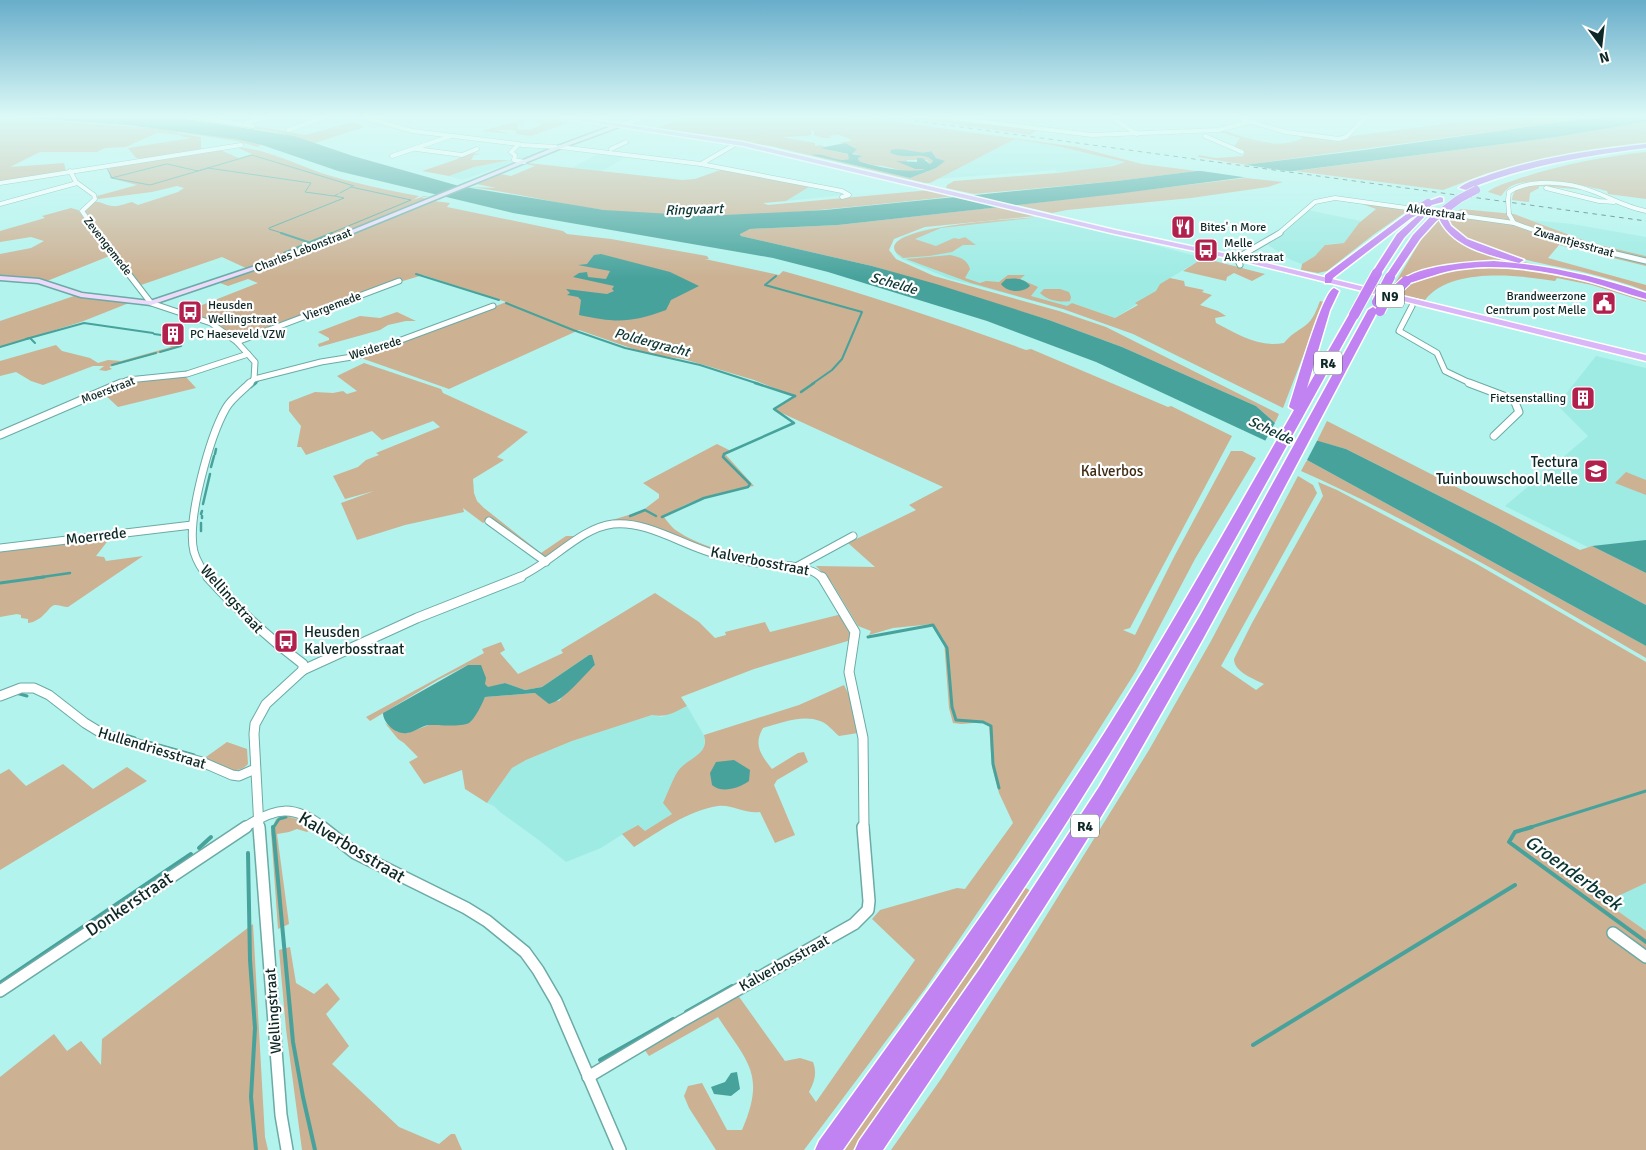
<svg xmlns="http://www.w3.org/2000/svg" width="1646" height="1150" viewBox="0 0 1646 1150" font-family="Signika,sans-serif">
  <rect width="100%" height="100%" fill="#b2f3ed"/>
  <!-- built -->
  <g fill="#9eebe4">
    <polygon points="1015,139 1057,146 1125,162 1088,170 1057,172 1055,170 937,179"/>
    <polygon points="523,143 543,145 564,145 520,160 513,151"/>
    <polygon points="601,152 628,156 600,172 572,168"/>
    <polygon points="510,160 514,162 462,180 449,176 474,167"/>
    <polygon points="811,186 841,192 842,195 786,201"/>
    <polygon points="1308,210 1361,221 1344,243 1327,244 1315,256 1302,264 1291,260 1268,245"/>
    <polygon points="1042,217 1121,236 1203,258 1160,284 1157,291 1115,318 1072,303 1063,309 948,278 902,259 897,255 894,248 896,243 902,237 926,229"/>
    <polygon points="1531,220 1572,224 1646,237 1646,256 1591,243"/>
    <polygon points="1596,356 1646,368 1646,576 1505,506 1588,436 1557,405"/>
    <polygon points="687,706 705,737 704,747 698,756 679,770 672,786 672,814 645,832 637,825 601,848 566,862 540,841 500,812 494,806 487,803 512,768 526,760 572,741 652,715 662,717"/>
    <polygon points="1646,883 1646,931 1604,901"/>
  </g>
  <!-- green -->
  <g fill="#ccb193">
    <polygon points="0,117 164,129 235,139 261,145 258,147 236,141 178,132 177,133 201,137 201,151 137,160 139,158 136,158 128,148 191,138 180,136 181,135 157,133 126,147 105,148 97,152 40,152 10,167 64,163 66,171 0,182"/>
    <polygon points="176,117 201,117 250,127 256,126 306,135 352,122 364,126 362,126 364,127 315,143 276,132"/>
    <polygon points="542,117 565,119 560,122 567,123 531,136 517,134 515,130 495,130 510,134 482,131 521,120 525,121 516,125 524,126 517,126 518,130 532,129 543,124 535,121"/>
    <path d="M681,117H849L881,120L1077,147L1142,164L1197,171L1117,181L974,194L946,188L947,185L954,181L1057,173L1113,166L1125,162L1057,146L1015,139L930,183H925L771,146L748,143L765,138L781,137L815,143V146L820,145L826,147L821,148L850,155L849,159L843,161L813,155L910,178L936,168L944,161L936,158L930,151C920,156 904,148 892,150L890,153C894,154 898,156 902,156C913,158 925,152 933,161L930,164L927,160H907L906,165L915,169H925L909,172L883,166L872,165L859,161L858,158L863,156L852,153L856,148L845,143H838L851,141L850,139L839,135L828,136L832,137C826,140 820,137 814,135V131L811,130V135L806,136L764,138L745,143L654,129L679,120L676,119Z"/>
    <polygon points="903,117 933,117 1036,130 1031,135"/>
    <path d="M1499,117H1597L1245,165L1198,157L1199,155L1216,158L1243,156L1245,153L1233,148L1240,138L1220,132L1224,131C1248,138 1285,153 1306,135L1347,139L1352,136Z"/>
    <polygon points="1646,122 1646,144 1581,152 1533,161 1485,174 1443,190 1295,171 1556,137"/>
    <path d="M236,147C266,149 292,163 321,173C353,183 386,190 419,196L413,200L424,196L429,197H421L426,199L317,243L248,269L222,257L141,285L84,211C94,195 100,204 112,206C118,207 127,203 132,202L138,205L178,192L184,188L177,186L152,192L98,199L97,196L137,185L110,178L109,167L220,150L239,158L252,154Z"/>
    <path d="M1646,152V199L1608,194L1607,191C1584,185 1539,177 1516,184C1509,186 1505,191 1501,196L1488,192C1493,187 1506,183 1515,180C1558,165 1601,157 1646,152Z"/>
    <polygon points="469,153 481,154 474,155 471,160 510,160 474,167 449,176 422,171 455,160"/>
    <path d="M528,163L682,180L695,179L723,169L809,187L786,201L763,203L768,205L930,190L955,196C844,208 734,222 622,212C570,207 520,193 469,187L496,188L477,184L500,174L511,176L535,166L526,164Z"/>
    <polygon points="1246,178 1283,182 1268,187 1191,198 1067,210 1052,213 1017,205"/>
    <path d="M1553,184L1586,190L1539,186V188L1530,193L1529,202L1512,200C1513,181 1539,185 1553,184Z"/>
    <polygon points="1328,199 1342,199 1410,209 1373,235 1327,271 1318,273 1301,270 1302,264 1315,256 1325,245 1344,243 1359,223 1376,209 1357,202 1338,200 1320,202"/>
    <path d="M434,201L450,203L447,207L563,231L567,234L611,239L707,256L709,259H705L779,275L783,271C866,294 946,321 1026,350L1031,349L1168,407L1171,406L1232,436L1130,628L1123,630L1135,635L1174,557L1231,451H1242L1256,458L1195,559L1136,671L1089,745L1015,858L925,989L804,1150H716L689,1108L684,1096L688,1086L702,1083L727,1130H742C766,1074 748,1063 718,1017L649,1056L644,1049L737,994L785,1061L800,1058L813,1062C817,1073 815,1081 809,1092L816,1102L915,960L872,919L880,910L957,888L965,889L1013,823L999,793L992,767L989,725L986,722L961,724L953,723L949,708L944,640L933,624L893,628L869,635L871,631L858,626L832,583L816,566L875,567L848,543L916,510L909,505L943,487L773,409L794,396L754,380L704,365L683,359L648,354L579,330L449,389L361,358V356L437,330L506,302L423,275L403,281L398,279L240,339H238L214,321L187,311L258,283L248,279L228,286L220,283L305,254Z"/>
    <polygon points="999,207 1036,216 925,227 894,239 889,250 896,259 934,276 1059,311 1106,327 1279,414 1275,423 1256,406 1122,347 1049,320 872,266 741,236 740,233 750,229 838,225"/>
    <polygon points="71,208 78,210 112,255 47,281 0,277 0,254 31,248 44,241 31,237 0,242 0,231 45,218 42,216"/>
    <path d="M1461,209L1514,214L1591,243L1646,256V266L1559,245L1548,258L1646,285V291C1625,283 1604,277 1583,272C1553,265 1456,251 1448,218Z"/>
    <path d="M1042,217L941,228L915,239L936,246L954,238L959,239L965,237L976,245H963L952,252L929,256L903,258C901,256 896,253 895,251C882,225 1026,218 1042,217Z"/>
    <path d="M1439,220C1446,248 1554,269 1581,275L1539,268L1455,265L1396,286L1394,285L1422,238Z"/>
    <path d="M950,255C960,257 967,259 970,269L965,278L980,283L986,281L999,282L1008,275H1025L1020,279L1038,287L1031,296L1067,306L1072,303L1115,318L1138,305L1135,303L1156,291L1160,284L1170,278L1184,281L1185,286L1204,290L1202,292L1212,295L1200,305L1218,311L1226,316L1215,318L1216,323C1237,334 1259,348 1284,343C1290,335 1298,331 1306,325C1313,320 1317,309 1320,301L1324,302L1283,408L1133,334L1063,309L971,283L906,259Z"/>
    <polygon points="1203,258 1265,274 1252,281 1234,273 1227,277 1226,281 1183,271"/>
    <path d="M1472,268C1532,266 1589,280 1646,299V302L1592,285L1557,278L1555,281C1518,275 1451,267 1425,300L1400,295C1417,274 1446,270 1472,268Z"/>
    <path d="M1044,289H1060L1069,292L1071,297L1070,301C1060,303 1047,300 1040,293Z"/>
    <polygon points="74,296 129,303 81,322 0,347 0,321"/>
    <polygon points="397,312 416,321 406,321 388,325 380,330 319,347 318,344 329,340 329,338 318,332 360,316 380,318"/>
    <polygon points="163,335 183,346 109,367 112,369 106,371 99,370 104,366 93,366 43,385 31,381 16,372 0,376 0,361 56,345 62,351 90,358 98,363 108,360 121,361 171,347 163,339"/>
    <polygon points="364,363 441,389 443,393 528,432 497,457 504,460 473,479 474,493 477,501 484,508 541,553 566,536 578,536 547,559 492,519 483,523 463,508 464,512 405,525 357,540 341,503 374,491 345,499 333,476 358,467 366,460 379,455 376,453 440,427 433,421 382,440 372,431 306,455 301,447 297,447 301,426 289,411 289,402 315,392 333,393 343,391 347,394 357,391 337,376"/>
    <polygon points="185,376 196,388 118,407 102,392 125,383"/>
    <polygon points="1327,421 1580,550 1592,546 1646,573 1646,605 1495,524 1346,449 1317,441"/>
    <path d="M717,444L731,451L725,454L754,486C723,491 690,499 664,517C668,522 672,528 677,531C701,548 763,565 792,562V564L781,565L728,555L689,543L656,527L612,520L642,511L659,498V494L643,483Z"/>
    <path d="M1307,460L1646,646V658C1533,592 1420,524 1301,471Z"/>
    <polygon points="1626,472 1646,480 1646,495 1615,483"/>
    <path d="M1298,476L1313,485L1317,493L1221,666L1256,690L1264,684C1254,679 1234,672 1234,659L1252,623L1323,496L1318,482L1337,490L1475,563L1646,662V883L1605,902L1646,931V1150H891L941,1079L1025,950L1149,750L1211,641Z"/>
    <path d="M110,538L96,556L104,557L106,561L143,556L68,607C64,607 59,605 55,605C49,605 44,621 28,623V619L21,618V615L17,614L0,617V551Z"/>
    <path d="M655,593L699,622L715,638L726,635L725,632L765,622L770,632L842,614L849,627L851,640L754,669L681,697L687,706C675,712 666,718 652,715L572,741L526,760L512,768L487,803L465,789L462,770L424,784L409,762L418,757L404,743L398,739L385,723L398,732L407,733L429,725L466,724L471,721L485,697L535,693L559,701L568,690L595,665L589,655L542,687L525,690L505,683L488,688L468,665L438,680L370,721L366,717L484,653L482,649L501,642L505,650L500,653L518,674L563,653L561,650Z"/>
    <path d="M844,685L849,695L858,733L839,736C833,731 827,723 820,721C803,714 780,723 763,728C753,745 761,755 772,769L798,753L804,752L808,762L777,780L774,785L795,835L775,843L760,812C745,814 731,804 718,806C687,811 660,831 634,847L622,834L638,825L645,831L672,814L663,803C668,793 672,780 678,771C687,758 710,755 704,735L799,705Z"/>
    <path d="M227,742L247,749L248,764C237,777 220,766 207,761L206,757Z"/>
    <polygon points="63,764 93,789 127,767 147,781 0,870 0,774 9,769 26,786"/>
    <polygon points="286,816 297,819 312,829 307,832 297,829 289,832 277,834 289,924 278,929 271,831 276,819"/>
    <polygon points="1024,887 1031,891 853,1150 841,1150"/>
    <polygon points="253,924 265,1137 268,1150 0,1150 0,1077 54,1034 67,1051 81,1041 101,1065 102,1039"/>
    <polygon points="290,947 296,983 314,994 327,983 340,999 326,1014 349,1046 332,1064 399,1127 439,1144 451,1134 455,1134 462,1150 302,1150 286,1029 279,950"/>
  </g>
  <!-- water -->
  <g fill="#48a29c">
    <polygon points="11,117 179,118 294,136 353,156 459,186 604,210 705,216 825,210 1117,181 1364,150 1597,117 1646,117 1646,122 1556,137 1116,194 838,225 750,229 740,234 741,236 872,266 936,284 1049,320 1122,347 1256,406 1275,423 1315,440 1346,449 1495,524 1646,605 1646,646 1307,460 1096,362 987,321 828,272 773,258 513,213 338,171 262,145 235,139 128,125"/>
    <path d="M845,143L857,149L852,154L863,156L858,158L859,161C875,167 909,174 925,169H915L896,161L917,162V158H922L930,164L933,161C924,152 913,158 902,156C898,156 894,154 890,153L891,150C904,146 919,156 931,151L936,158L945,161L936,168L910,178L812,155C824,152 836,163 849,159L848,154L820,148Z"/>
    <path d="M601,254L670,272L699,286L671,300L666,310C631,323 616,323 579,315L581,300L578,297L567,295L570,293L566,289L607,294L614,291L612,289L614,286L573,277L579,273L587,272L588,277L606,279L610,271L578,265L587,264L594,255Z"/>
    <path d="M1006,279C1015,278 1025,278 1030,286C1023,293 1007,293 1001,284Z"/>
    <polygon points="1646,540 1646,573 1592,546"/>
    <path d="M589,655H592L595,665C582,677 565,700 549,704L535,693L485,697C482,704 475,719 469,723C461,727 439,725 429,725C421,726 415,732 407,733C396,735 383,723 383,713L468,665H481L486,678L485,684L488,687L505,683L525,690L542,687Z"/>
    <path d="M734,760L750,770L749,781C739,788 722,794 712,785L710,773L716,762Z"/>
    <polygon points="737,1072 740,1089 731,1096 714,1094 711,1087 725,1082 731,1073"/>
  </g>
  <!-- pier -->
  <g fill="#b2f3ed">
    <polygon points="1235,163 1279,170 1303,173 1256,179 1188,169"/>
    <polygon points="1276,421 1318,439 1306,462 1264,443"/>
  </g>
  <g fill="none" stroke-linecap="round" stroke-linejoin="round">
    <!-- stream-far4 -->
    <g stroke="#48a29c" stroke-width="1">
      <polygon points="167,164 198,171 150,185 112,178"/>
      <polyline points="107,168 112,178"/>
      <polyline points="208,168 311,183 305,192 334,196 338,194"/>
      <polyline points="208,168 252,155 354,186"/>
      <polyline points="198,171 208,168"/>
      <polyline points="198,171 208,168"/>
      <polyline points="340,193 351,187"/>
      <polyline points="269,228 344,198 335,196"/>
      <polyline points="269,229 285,234"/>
      <polyline points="329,234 411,200 351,187"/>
    </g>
    <!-- stream-far3 -->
    <g stroke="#48a29c" stroke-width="2">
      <polyline points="281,233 308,242"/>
      <polyline points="284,253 332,233"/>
      <polyline points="416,274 499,300"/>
      <polyline points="776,276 765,285 862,312 842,359 832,370 812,384"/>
      <polyline points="506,303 573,330 625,348 700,365 759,384"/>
      <polyline points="154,334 161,335 181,346 160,352"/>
      <polyline points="26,339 84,323 153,333"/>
      <polyline points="0,347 30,338 35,343"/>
      <polyline points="112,365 156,353"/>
      <polyline points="254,384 258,381"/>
    </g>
    <!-- stream-far2 -->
    <g stroke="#48a29c" stroke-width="2.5">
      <polyline points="755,383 795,396"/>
      <polyline points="251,387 256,383"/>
      <polyline points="801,392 814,383"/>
      <polyline points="215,454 216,449"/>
      <polyline points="211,467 214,456"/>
      <polyline points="203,504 210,474"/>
      <polyline points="201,514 202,511"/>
      <polyline points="202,516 202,518"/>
      <polyline points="630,516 645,510 656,516"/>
      <polyline points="662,517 704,498 748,487 750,484 723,457 724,454 794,423 774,409 795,396"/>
      <polyline points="201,523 201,531"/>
      <polyline points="35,578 70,573"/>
    </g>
    <!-- stream-far1 -->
    <g stroke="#48a29c" stroke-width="3">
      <polyline points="0,583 44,577"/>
      <polyline points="868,637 933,625 947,648 952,707 956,720 983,722 991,726 993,764 999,788"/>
      <polyline points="16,693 27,696"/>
      <polyline points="122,734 135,738"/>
      <polyline points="148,742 194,755"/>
      <polyline points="273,828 279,819 286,817"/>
      <polyline points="1528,828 1646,791"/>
    </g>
    <!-- stream -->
    <g stroke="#48a29c" stroke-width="4">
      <polyline points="273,827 293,1042 303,1097 315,1150"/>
      <polyline points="1532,827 1515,832 1509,842 1646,942"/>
      <polyline points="199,848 211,837"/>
      <polyline points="248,853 250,960 255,1028 251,1097 256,1150"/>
      <polyline points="750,975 756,972"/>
      <polyline points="0,983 191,854"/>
      <polyline points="686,1012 732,986"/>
      <polyline points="1253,1045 1515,885"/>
      <polyline points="600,1060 673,1019"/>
    </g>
    <!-- street-far4 casing -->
    <g stroke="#6baaa5" stroke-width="5">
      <g id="street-far4">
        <polyline points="362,117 413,131 519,144 511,152 515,155 514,160 524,162"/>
        <polyline points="944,117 1092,135 1219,130 1249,122"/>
        <polyline points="1114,117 1115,120 1137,134"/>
        <polyline points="1234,117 1286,132 1339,139 1346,137 1366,117"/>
        <polyline points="211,120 253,126"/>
        <polyline points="246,123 268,117"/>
        <polyline points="617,126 647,117"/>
        <polyline points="288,130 325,117"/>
        <polyline points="1205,136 1242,152"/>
        <polyline points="522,145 556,147 554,148"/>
        <polyline points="560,147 701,164 842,191 849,195 842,197"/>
        <polyline points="416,149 462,155 477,149"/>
        <polyline points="611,149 626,142"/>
        <polyline points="392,156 451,136"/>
        <polyline points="701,164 734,145"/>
        <polyline points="70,171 76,182 94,195 95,199 82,211 98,234"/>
        <polyline points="0,183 241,145"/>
        <polyline points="1546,188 1599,201 1614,202"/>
        <path d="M1508,200L1509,192C1530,178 1569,182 1592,191C1611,198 1625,207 1646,211"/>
        <polyline points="0,204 77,183"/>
        <polyline points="1509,214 1514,223 1545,234"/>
        <polyline points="1278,234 1315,202 1335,198 1514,223"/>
      </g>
    </g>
    <!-- street-far3 casing -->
    <g stroke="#6baaa5" stroke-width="7">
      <g id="street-far3">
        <polyline points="97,233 151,303 211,323 237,342 255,362 254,379 249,384"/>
        <polyline points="1541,233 1582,246 1646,261"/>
        <polyline points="1240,265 1237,258 1280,233"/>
        <polyline points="1412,306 1399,331 1437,353 1445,371 1472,384"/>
        <polyline points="237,342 399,281"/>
        <polyline points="254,379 321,362 358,356 493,306"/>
        <polyline points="118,384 128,380 187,374 248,354"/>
      </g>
    </g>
    <!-- street-far2 casing -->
    <g stroke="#6baaa5" stroke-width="9">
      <g id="street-far2">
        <polyline points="1469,383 1514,400 1519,412 1494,436"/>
        <polyline points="0,435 121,383"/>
        <polyline points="489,521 546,562"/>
        <polyline points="0,548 192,525"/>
        <polyline points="796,567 853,536"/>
        <path d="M209,578C202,570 197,562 194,552C186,520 210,436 226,408C231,399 242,391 250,383"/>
        <path d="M517,578C550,565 579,528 613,524C649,520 688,549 723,556C734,558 745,562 757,563C777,566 807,563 822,578"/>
      </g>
    </g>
    <!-- street-far1 casing -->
    <g stroke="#6baaa5" stroke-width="11">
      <g id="street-far1">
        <path d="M208,577C238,610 267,637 303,664V670"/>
        <polyline points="822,577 855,632 849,672 863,738 864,828"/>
        <polyline points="0,696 21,688 34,688 49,695 85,723 103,734 202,762 232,775 239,776 255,769"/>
        <path d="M244,828C275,807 294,804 324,828"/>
        <polyline points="259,828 254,734 255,724 266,704 303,670 417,618 521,577"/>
      </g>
    </g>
    <!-- street casing -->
    <g stroke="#6baaa5" stroke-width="14">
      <g id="street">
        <polyline points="259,827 281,1115 287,1150"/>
        <polyline points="322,827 355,853 466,908 487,921 525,952 538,970 556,1001 620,1150"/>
        <polyline points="1613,933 1646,957"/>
        <polyline points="0,991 246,827"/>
        <polyline points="588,1077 682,1021 854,924 868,910 869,901 863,827"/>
      </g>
    </g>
    <!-- secondary casing -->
    <g stroke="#6baaa5" stroke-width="3">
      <polygon id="secondary" points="617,124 619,127 559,149 307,252 151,305 81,297 38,283 0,280 0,276 39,279 82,293 150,301 303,250 555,147"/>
    </g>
    <!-- primary casing -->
    <g stroke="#fff" stroke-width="3">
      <polygon id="primary" points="557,117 574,117 743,142 1115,230 1237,256 1646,355 1646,361 1237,260 1115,234 743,146"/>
    </g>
    <!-- highway casing -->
    <g stroke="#fff" stroke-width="3">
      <g id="highway">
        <path d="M1646,144V148C1584,156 1524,166 1466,190L1459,188C1467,181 1481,178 1491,174C1541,157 1593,150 1646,144Z"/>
        <polygon points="1440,197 1443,198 1443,202 1428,206 1424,203"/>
        <polygon points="1412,210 1415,211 1415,215 1333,278 1331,283 1325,283 1325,275"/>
        <polygon points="1421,213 1425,216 1404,238 1380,275 1374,275 1372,273 1397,234"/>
        <path d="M1435,214L1439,217L1446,216L1451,226L1467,239L1524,260L1519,263C1490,255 1452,248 1439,218L1420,239L1393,279H1387L1385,277L1413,235L1432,215Z"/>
        <path d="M1494,261C1547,265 1596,276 1646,293V299C1626,294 1607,286 1587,281C1547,271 1502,263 1461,269C1442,271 1425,279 1406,284L1401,281C1419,265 1470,262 1494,261Z"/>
        <path d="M1334,288L1339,291L1330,310L1307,388L1350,313L1354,312L1359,315C1272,471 1188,630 1092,782C1014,908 928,1029 843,1150H815L819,1141C907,1019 997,898 1079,772C1156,655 1224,532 1294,410L1289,407C1295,389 1322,292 1334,288Z"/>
        <path d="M1373,307L1378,310C1292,473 1207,638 1113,797C1041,917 961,1034 883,1150H855L859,1141L981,967L1099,787L1201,614L1368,310Z"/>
      </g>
    </g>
    <!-- street-far4 -->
    <use href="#street-far4" stroke="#fff" stroke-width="4"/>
    <!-- street-far3 -->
    <use href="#street-far3" stroke="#fff" stroke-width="5"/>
    <!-- street-far2 -->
    <use href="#street-far2" stroke="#fff" stroke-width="7"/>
    <!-- street-far1 -->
    <use href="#street-far1" stroke="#fff" stroke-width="9"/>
    <!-- street -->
    <use href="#street" stroke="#fff" stroke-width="11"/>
    <!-- secondary -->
    <use href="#secondary" fill="#eddafb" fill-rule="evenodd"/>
    <!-- primary -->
    <use href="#primary" fill="#dab5f7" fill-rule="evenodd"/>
    <!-- highway -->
    <use href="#highway" fill="#c283f2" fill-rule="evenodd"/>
    <!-- rail -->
    <polyline stroke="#416865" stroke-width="1" stroke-dasharray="4.5 4.5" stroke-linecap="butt" points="888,117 1646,221"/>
    <!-- street-bridge casing -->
    <g stroke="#6baaa5" stroke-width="5" stroke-linecap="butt">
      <polyline id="street-bridge" points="1508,200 1509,214"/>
    </g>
    <!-- highway-bridge-far1 casing -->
    <g stroke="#fff" stroke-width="9" stroke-linecap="butt">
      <g id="highway-bridge-far1">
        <polyline points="1412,213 1428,203"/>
        <polyline points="1435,217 1459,199 1476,190"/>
      </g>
    </g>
    <!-- highway-bridge casing -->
    <g stroke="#fff" stroke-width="12" stroke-linecap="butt">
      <g id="highway-bridge">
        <polyline points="1377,302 1390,277"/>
        <polyline points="1380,311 1385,301 1406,281"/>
        <polyline points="1354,315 1377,273"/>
      </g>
    </g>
    <!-- street-bridge -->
    <use href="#street-bridge" stroke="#fff" stroke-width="4"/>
    <!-- highway-bridge-far1 -->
    <use href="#highway-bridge-far1" stroke="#c283f2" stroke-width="8"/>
    <!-- highway-bridge -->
    <use href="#highway-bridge" stroke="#c283f2" stroke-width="10"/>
  </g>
  <!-- sky -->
  <linearGradient id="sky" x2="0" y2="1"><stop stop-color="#68adca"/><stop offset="0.42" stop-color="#dcfaf7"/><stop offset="1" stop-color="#dcfaf7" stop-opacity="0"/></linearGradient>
  <rect width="1646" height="278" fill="url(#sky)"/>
  <!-- icons -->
  <defs>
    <g id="restaurant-square" transform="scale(1.25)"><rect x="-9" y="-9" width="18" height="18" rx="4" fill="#b2204e" stroke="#fff"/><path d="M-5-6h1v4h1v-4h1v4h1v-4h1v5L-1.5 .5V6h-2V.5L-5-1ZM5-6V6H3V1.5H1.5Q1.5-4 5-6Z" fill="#fff"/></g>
    <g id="bus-square" transform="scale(1.25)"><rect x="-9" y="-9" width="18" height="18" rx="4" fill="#b2204e" stroke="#fff"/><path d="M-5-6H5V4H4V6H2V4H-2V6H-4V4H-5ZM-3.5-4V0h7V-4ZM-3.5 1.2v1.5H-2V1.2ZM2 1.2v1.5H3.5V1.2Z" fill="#fff"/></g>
    <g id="civic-square" transform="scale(1.25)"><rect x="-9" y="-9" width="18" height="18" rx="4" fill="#b2204e" stroke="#fff"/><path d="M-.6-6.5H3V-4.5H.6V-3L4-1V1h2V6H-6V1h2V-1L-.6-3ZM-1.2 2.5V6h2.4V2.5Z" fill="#fff"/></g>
    <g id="building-square" transform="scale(1.25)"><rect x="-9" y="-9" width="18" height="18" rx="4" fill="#b2204e" stroke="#fff"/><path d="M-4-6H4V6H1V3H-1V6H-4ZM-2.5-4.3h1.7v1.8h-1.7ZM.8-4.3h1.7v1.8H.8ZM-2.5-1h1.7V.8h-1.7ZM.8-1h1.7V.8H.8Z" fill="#fff"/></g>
    <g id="school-square" transform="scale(1.25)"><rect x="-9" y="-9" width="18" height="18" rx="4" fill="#b2204e" stroke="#fff"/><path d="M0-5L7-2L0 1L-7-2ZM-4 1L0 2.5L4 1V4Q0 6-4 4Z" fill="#fff"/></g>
  </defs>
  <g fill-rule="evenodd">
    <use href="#restaurant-square" x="1183" y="227"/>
    <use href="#bus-square" x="1206" y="250"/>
    <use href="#civic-square" x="1604" y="303"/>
    <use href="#bus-square" x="190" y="312"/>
    <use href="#building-square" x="173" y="334"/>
    <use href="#building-square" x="1583" y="398"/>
    <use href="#school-square" x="1596" y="471"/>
    <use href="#bus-square" x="286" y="641"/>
  </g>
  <g text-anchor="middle" stroke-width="4.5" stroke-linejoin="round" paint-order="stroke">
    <!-- far-street labels -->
    <g font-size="12" fill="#0d2826" stroke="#fff">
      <text transform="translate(1436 212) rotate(8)" y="4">Akkerstraat</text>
      <text transform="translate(1574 242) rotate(16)" y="4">Zwaantjesstraat</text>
      <text transform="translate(108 246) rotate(52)" y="4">Zevengemede</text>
      <text transform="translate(303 250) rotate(-21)" y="4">Charles Lebonstraat</text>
      <text transform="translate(332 306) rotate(-21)" y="4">Viergemede</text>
      <text transform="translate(375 348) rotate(-17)" y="4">Weiderede</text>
      <text transform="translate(108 390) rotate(-21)" y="4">Moerstraat</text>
    </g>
    <!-- far-poi labels -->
    <g font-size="12" fill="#0d2826" stroke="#fff" text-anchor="start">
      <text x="1200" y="231">Bites' n More</text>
      <text x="1224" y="247">Melle<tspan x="1224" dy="14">Akkerstraat</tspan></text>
      <text x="1586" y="300" text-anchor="end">Brandweerzone<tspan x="1586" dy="14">Centrum post Melle</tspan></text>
      <text x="208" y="309">Heusden<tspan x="208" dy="14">Wellingstraat</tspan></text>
      <text x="190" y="338">PC Haeseveld VZW</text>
      <text x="1566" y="402" text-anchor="end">Fietsenstalling</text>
    </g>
    <!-- far-water labels -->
    <g font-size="14" font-style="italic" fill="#0a3633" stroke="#fff">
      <text transform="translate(694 209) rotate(-2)" y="5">Ringvaart</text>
      <text transform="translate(894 283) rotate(16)" y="5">Schelde</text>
      <text transform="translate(652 342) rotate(15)" y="5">Poldergracht</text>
      <text transform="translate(1271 430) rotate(25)" y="5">Schelde</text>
    </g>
    <!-- shield labels -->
    <g fill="#fff" stroke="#566867" stroke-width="1">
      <rect x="1376" y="284.5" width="28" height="23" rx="4"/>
      <rect x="1314" y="351.5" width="28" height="23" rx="4"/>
      <rect x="1071" y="814.5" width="28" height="23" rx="4"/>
    </g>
    <g font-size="14" font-weight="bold" fill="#0d2826">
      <text x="1390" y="301">N9</text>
      <text x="1328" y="368">R4</text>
      <text x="1085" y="831">R4</text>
    </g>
    <!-- poi labels -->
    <g font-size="15" fill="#0d2826" stroke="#fff" text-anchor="end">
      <text x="1578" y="467">Tectura<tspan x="1578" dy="17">Tuinbouwschool Melle</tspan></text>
      <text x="304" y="637" text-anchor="start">Heusden<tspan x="304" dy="17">Kalverbosstraat</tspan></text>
    </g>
    <!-- park labels -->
    <g font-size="15" fill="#3e2a13" stroke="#fff">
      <text x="1112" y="476">Kalverbos</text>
    </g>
    <!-- street labels -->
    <g font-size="15" fill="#0d2826" stroke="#fff">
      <text transform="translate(96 536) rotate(-7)" y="5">Moerrede</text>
      <text transform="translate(760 561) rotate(11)" y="5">Kalverbosstraat</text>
      <text transform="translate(232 599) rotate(48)" y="5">Wellingstraat</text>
      <text transform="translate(152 748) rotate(17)" y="5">Hullendriesstraat</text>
      <text transform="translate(784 963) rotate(-29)" y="5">Kalverbosstraat</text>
      <text transform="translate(273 1011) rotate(-94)" y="5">Wellingstraat</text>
    </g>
    <!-- near-street labels -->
    <g font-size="18" fill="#0d2826" stroke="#fff">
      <text transform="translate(352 847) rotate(31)" y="6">Kalverbosstraat</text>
      <text transform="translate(129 904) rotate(-34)" y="6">Donkerstraat</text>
    </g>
    <!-- near-water labels -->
    <g font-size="19" font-style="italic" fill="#0a3633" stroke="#fff">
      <text transform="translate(1574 872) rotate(36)" y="7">Groenderbeek</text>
    </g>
  </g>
  <!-- north arrow -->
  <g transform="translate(1601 45) rotate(165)" stroke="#ffffff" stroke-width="4" paint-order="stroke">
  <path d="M0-4L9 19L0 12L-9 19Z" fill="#0d2826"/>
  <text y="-8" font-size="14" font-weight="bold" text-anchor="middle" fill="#0d2826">N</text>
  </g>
</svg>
